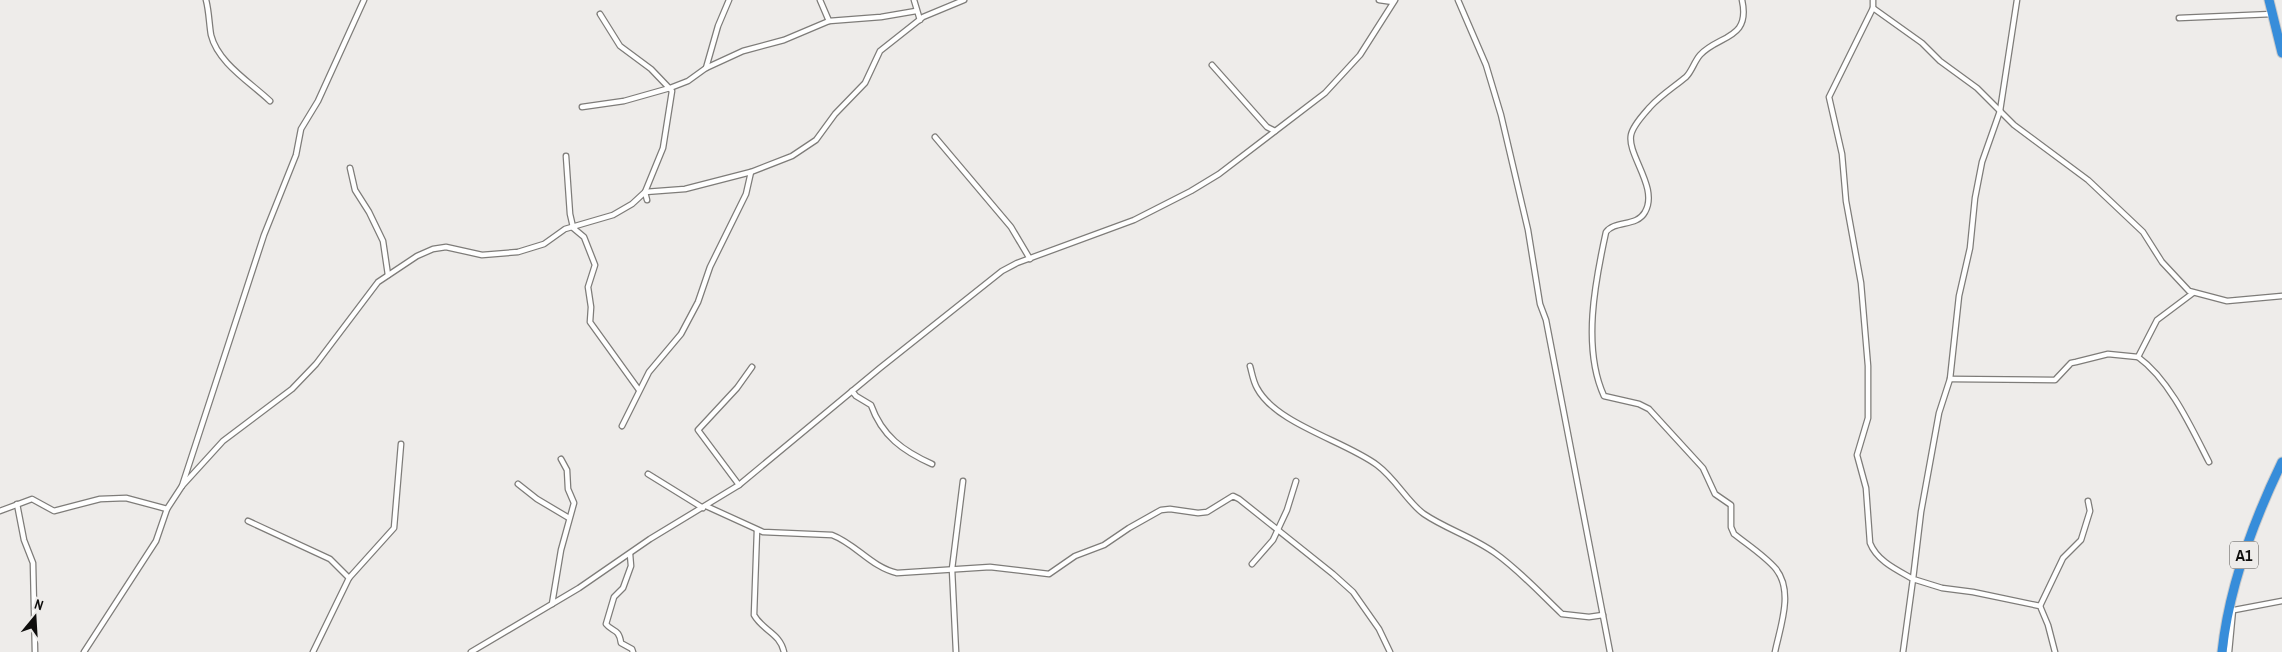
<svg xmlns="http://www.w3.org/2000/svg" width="2282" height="652" viewBox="0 0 2282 652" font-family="'Archivo Narrow',sans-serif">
  <rect width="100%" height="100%" fill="#eeecea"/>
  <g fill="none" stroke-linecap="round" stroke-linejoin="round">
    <!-- street casing -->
    <g stroke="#7e7c79" stroke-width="7">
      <g id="street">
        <path d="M206,0C209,11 209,23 211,35C218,63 250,82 270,101"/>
        <polyline points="820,0 829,21"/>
        <polyline points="914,0 920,20"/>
        <polyline points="1379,0 1393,2"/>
        <polyline points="1458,0 1486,65 1501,115 1528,230 1540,304 1546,320 1610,652"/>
        <path d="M1742,0C1751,40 1718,35 1700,55C1694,62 1692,71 1686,77C1674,87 1661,95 1650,107C1644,114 1633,125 1631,135C1627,155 1659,188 1645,212C1637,227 1615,220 1606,232C1595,282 1582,348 1604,396L1639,404L1649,409L1703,468L1715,494L1731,505V527L1734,534C1748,545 1765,556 1776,569C1794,592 1780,627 1775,652"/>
        <polyline points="1873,0 1873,8 1922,43 1940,61 1977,88 2014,125 2088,180 2143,232 2162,262 2189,291 2227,301 2282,296"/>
        <path d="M1873,8L1829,97L1842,154L1846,201L1861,283L1868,366V418L1857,455L1866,488L1870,543C1877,561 1897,570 1913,579L1903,652"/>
        <polyline points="600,14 620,46 651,69 672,91 663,148 645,192 647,200"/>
        <polyline points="2179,18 2272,14"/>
        <polyline points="1212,65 1267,127 1275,131"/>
        <polyline points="706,68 718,26 729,0"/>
        <polyline points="582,107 624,101 670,88 688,81 706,68 743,51 784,40 829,21 881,17 916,11"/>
        <polyline points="2000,111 1982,162 1975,198 1970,248 1959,296 1950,379 1939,413 1921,512 1913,579 1942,588 1973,592 2040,606 2048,625 2055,652"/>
        <polyline points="2000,111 2017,0"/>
        <polyline points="935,137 1011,227 1030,259"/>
        <polyline points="566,156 570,214 573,227"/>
        <polyline points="350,168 355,190 369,212 383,241 388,275"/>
        <polyline points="572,227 584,237 595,265 588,287 591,307 590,322 639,390"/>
        <path d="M2138,357C2170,380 2192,429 2209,462"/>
        <path d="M1250,366C1252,373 1253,381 1257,388C1276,424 1345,441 1377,465C1396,479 1408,503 1424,514C1446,529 1473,537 1495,553C1519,570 1540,593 1562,614L1589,617L1603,615"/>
        <polyline points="1950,379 2055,380 2071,363 2076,362 2108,354 2138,357 2157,320 2193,293"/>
        <path d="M852,391L856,396L871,405C882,436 903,451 932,464"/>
        <polyline points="622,426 649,372 681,334 698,302 710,267 746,194 751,172"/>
        <polyline points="648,474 703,508"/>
        <polyline points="518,484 537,499 569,518"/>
        <polyline points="739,485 698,430 737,388 752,367"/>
        <polyline points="182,486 264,235 296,155 301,129 318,101 364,0"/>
        <polyline points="17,504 24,540 33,563 35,652"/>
        <path d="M706,506L763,532L832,535C856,544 871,567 897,573L990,567L1049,574L1075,556L1104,545L1129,528L1161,510L1170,509L1198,513L1207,512L1233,496L1239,499L1333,574L1353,592L1379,629L1390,652"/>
        <polyline points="0,511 32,499 54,511 100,499 126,498 167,509"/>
        <polyline points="248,521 330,559 349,578"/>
        <path d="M757,530L754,615C763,631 780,633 784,652"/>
        <path d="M630,554L631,566L623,588L614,597L606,624C612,632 619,628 621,643L632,649L633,652"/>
        <polyline points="1252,564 1273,540 1287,510 1296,481"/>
        <polyline points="552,604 561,550 574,503 568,489 567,470 561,459"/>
        <polyline points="2040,606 2063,558 2081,540 2090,511 2088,501"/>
        <polyline points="2229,611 2282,601"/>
        <polyline points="84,652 156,541 167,509 182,486 223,441 292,389 316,364 378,282 417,256 433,249 446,247 482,255 518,252 544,244 565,229 613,215 632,204 645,192 685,189 751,172 792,156 816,140 835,114 865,83 880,51 923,17 964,0"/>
        <polyline points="313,652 349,578 394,528 401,444"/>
        <polyline points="471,652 579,588 650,539 739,485 880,368 1002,271 1017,263 1134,220 1191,191 1219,174 1325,93 1360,55 1395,0"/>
        <polyline points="956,652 952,569 963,481"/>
        <polyline points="2229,652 2233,610"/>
      </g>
    </g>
    <!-- highway casing -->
    <g stroke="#cacaca" stroke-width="11">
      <g id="highway">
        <polyline points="2269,0 2282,53"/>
        <path d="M2222,652C2229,586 2253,522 2282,462"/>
      </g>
    </g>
    <!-- street -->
    <use href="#street" stroke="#fff" stroke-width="4.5"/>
    <!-- highway -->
    <use href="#highway" stroke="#378dda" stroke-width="9"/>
  </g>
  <g text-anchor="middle" stroke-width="4.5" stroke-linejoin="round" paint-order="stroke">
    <!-- shield labels -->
    <rect fill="#eeecea" stroke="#52514f" stroke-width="1" x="2230" y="541.5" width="28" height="27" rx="4"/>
    <g font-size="16" font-weight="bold" fill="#0f0e0d">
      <text x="2244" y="561">A1</text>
    </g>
  </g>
  <!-- north arrow -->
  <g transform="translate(35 617) rotate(18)" stroke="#eeecea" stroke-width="4" paint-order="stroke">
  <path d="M0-4L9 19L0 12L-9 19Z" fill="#0f0e0d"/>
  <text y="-8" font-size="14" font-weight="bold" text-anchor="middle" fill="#0f0e0d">N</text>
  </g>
</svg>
